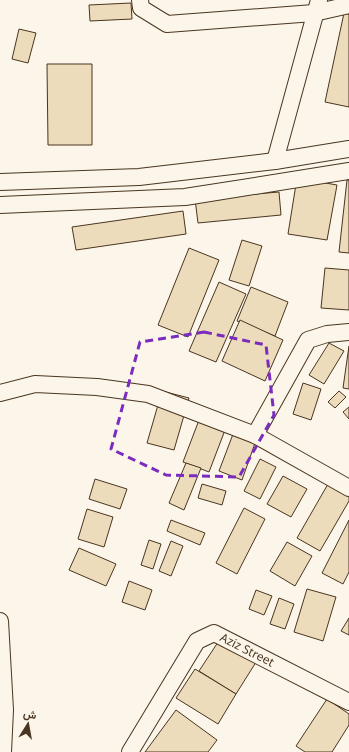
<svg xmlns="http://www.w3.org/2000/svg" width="349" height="752" viewBox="0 0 349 752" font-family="'Noto Sans',Vazirmatn,sans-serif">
  <rect width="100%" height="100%" fill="#fbf6e9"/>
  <!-- building -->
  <g fill="#ecdcbc" stroke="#4a3520">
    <polygon points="131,3 132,19 90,21 89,5"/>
    <polygon points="344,13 349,14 349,107 325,102"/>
    <polygon points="19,29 36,33 28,63 12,59"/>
    <polygon points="47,64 92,64 92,145 48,145"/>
    <polygon points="297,178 337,185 327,240 288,234"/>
    <polygon points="347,180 349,180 349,253 339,252"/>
    <polygon points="279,192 281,215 198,223 195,199"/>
    <polygon points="183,211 186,234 76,250 72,227"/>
    <polygon points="242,240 262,246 249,286 229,280"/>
    <polygon points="189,248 219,260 188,337 158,325"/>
    <polygon points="325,268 349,270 349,310 321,308"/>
    <polygon points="219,282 246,294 216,362 189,351"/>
    <polygon points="251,287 288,302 275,336 237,321"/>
    <polygon points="240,320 283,340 265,381 222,361"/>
    <polygon points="329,343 344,351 324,384 309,375"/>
    <polygon points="349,346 349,389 343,388"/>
    <polygon points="303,383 321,389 311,420 293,414"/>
    <polygon points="162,391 189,398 174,450 147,443"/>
    <polygon points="339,391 346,397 335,408 328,402"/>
    <polygon points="204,407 230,417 209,472 183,462"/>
    <polygon points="349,407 349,419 343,412"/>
    <polygon points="238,421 260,429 242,480 219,471"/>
    <polygon points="260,459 276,467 260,499 244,491"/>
    <polygon points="186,463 201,468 184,510 169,503"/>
    <polygon points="283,476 307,489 291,517 267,504"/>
    <polygon points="332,477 349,486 349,501 320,551 297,538"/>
    <polygon points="95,479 127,489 120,509 89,499"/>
    <polygon points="202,484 226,491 222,505 198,498"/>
    <polygon points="244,508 265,519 237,574 216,563"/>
    <polygon points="87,509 113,517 104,547 78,539"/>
    <polygon points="171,520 205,533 200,545 167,531"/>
    <polygon points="349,520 349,572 343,584 322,573"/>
    <polygon points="149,540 161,544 153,569 141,565"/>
    <polygon points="171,541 183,546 171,576 159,571"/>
    <polygon points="287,542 312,556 295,586 270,571"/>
    <polygon points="79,548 116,564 106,586 69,570"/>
    <polygon points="129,581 152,590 145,610 122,602"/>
    <polygon points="307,589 336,597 323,641 294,632"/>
    <polygon points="256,590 272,596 264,615 249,609"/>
    <polygon points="279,598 294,604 285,629 270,624"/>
    <polygon points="349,618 349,635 341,631"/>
    <polygon points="222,636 258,659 236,694 199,671"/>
    <polygon points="195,669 236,694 218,724 176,698"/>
    <polygon points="327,699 349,714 349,725 332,752 305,752 296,746"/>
    <polygon points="176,710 217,740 208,752 145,752"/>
  </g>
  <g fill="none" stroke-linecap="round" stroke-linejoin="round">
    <!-- street casing -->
    <g stroke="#4a3520" stroke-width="18">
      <g id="street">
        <polyline points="140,0 141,8 167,24 314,13 349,5"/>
        <polyline points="275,161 319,0"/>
        <polyline points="0,182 139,177 275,161 349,149"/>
        <polyline points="0,205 185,197 349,171"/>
        <polyline points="0,393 35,384 97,387 148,394 255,435 349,488"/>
        <polyline points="255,435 308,340 327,334 349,332"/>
        <polyline points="0,621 5,710 3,752"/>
        <polyline points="130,752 197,641 214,633 349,702"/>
      </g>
    </g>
    <!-- street -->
    <use href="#street" stroke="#fbf6e9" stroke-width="16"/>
  </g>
  <!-- marked area -->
  <path fill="none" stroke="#7b2cbf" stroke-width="3" stroke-dasharray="8 5" stroke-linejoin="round" d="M204,332L266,345L274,415L239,477L166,475L111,449L140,342Z"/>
  <g text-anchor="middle" stroke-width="3" stroke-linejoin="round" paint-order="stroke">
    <!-- street labels -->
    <g font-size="12" fill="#4a3520" stroke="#fbf6e9">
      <text transform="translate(247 650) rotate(27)" y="4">Aziz Street</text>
    </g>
  </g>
  <!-- north arrow -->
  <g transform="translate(28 724) rotate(11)" stroke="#fbf6e9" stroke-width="3" paint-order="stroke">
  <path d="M0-3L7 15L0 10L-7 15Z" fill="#4a3520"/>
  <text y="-6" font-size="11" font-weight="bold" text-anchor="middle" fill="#4a3520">ش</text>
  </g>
</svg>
